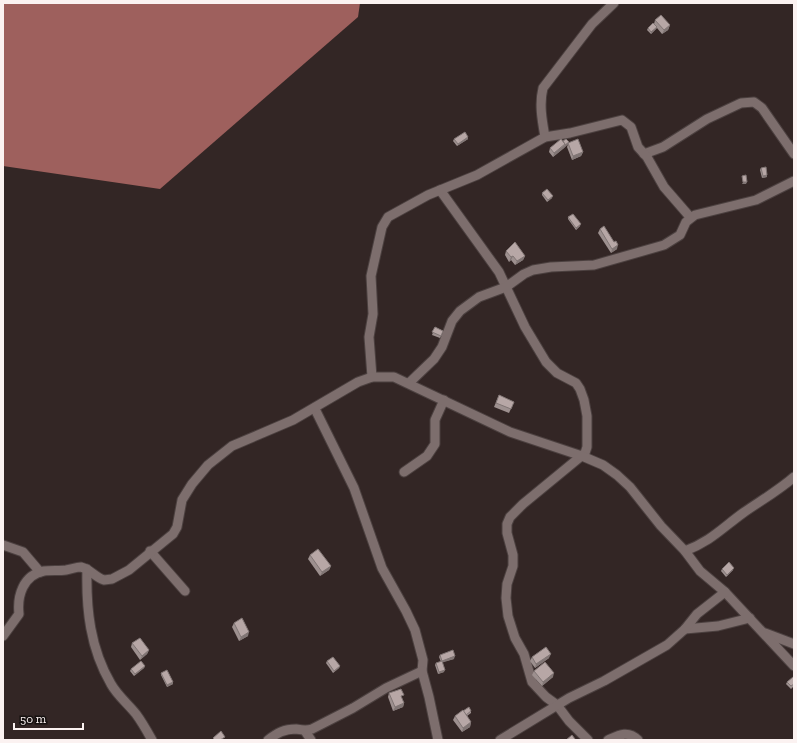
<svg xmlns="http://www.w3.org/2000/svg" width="797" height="743" viewBox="0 0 797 743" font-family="'Zilla Slab',serif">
  <rect width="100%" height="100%" fill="#332625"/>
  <!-- water -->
  <polygon fill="#9e605d" points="3,3 360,3 358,17 160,189 3,166"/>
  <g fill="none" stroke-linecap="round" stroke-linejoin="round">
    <!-- street casing -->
    <g stroke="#4c4140" stroke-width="11">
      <g id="street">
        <path d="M545,137C542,120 539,104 543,88L592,24L614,3"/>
        <polyline points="644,154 663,147 707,119 741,103 754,102 762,108 794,154"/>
        <polyline points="440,190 499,272 525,327 546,362 557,373 576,383 580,389 584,400 587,416 587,447 585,453 523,504 510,517 507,524 507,533 513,555 513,566 507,584 506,598 508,616 515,638 524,654 532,682 546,697 557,705 569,721 588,740"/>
        <polyline points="372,377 369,337 373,314 371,276 382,227 388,217 428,195 477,175 545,137 570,133 622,120 631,127 638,147 647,157 664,187 690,217"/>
        <polyline points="409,383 434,359 442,347 452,321 460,311 479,297 506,287 524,274 533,270 551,267 594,265 664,245 680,235 686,222 695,215 756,200 794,181"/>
        <polyline points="315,409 354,488 382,568 406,611 415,630 423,660 422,671 429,697 438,740"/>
        <polyline points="404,472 427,456 435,444 435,420 444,400"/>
        <polyline points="3,545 23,552 40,572"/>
        <polyline points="150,551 185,591"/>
        <path d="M685,551C711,541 721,529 743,513C760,501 778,491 794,477"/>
        <path d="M87,569C86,609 90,648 111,684C117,695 128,704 136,714C142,722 147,731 152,740"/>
        <polyline points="685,629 718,626 750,618"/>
        <polyline points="765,633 794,644"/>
        <path d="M3,636L19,614C17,596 23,575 44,571C51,570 59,571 66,570C72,569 76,567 81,567C90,569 95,577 104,580L112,579L129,570L173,534L177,527L182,500L192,484L208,465L232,446L293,420L358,382L372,377H394L510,432L582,456L603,465L617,475L630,487L661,526L685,551L700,571L725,592L794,666"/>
        <polyline points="305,731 311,740"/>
        <path d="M268,740C277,733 284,729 296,729C302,730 306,731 312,729L353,708L386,688L422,671"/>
        <polyline points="500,740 569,698 604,681 667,645 685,629 697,614 725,592"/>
        <path d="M608,740C619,735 628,730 638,740"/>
      </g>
    </g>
    <!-- street -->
    <use href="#street" stroke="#7d6e6d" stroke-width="9"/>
  </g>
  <!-- wall -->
  <g fill="#9d908f">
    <polygon points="655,20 670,25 668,30 662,34 657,28 651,34 647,30 648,28 654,24"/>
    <polygon points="468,137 468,139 457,146 453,141 454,139"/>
    <polygon points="563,141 569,143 583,152 581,156 572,160 567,147 568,144 564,148 553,157 549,152 550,148"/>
    <polygon points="761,168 767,177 762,178 760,170"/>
    <polygon points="542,193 552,198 547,202 542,195"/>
    <polygon points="568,217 580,226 576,230 568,219"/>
    <polygon points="600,229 617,249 611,253 598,233"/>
    <polygon points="506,251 525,256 523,260 515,265 511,260 509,262 505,255"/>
    <polygon points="435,327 443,331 440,338 432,335"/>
    <polygon points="499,395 514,402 509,413 494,407"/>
    <polygon points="310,555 331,566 329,570 320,576 308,559"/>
    <polygon points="722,569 733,570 726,577 721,571"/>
    <polygon points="234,623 248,636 239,641 232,627"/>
    <polygon points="132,643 149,650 147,654 140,660 131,647"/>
    <polygon points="440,655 454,659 442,662 444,672 438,674 435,665 436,663 441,662 439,657"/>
    <polygon points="532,657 549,658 535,668 530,661"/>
    <polygon points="327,661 340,666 339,668 333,673 326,663"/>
    <polygon points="145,666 144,668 134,676 130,671 131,669"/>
    <polygon points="534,671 553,677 542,686 532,675"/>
    <polygon points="161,673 173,682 173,684 167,687 161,675"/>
    <polygon points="794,678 794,686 791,689 786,684 787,682"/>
    <polygon points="389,693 404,703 403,707 393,711 388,697"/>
    <polygon points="463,711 471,711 471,713 467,716 471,722 470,727 462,732 453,720 455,716"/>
  </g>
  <!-- shaded-wall -->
  <g fill="#807574">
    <polygon points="670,25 668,30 662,34 664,30"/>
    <polygon points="657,27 656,29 651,34 651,32"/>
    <polygon points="468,137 468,139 457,146 458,144"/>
    <polygon points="569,142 568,144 564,148 553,157 554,153"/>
    <polygon points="583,152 581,156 572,160 573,156"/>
    <polygon points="767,175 767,177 762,178 763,176"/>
    <polygon points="743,182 747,182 746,184 742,184"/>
    <polygon points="553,196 552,198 547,202 548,200"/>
    <polygon points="581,224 580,226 576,230 576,228"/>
    <polygon points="618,245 617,249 611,253 612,249"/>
    <polygon points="513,256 511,260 509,262 511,257"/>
    <polygon points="525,256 523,260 515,265 517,261"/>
    <polygon points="331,566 329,570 320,576 322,572"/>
    <polygon points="734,568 733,570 726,577 727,575"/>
    <polygon points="249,632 248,636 239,641 241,637"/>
    <polygon points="149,650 147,654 140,660 142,656"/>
    <polygon points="551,654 549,658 535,668 536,664"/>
    <polygon points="455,656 454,659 441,663 442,661"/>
    <polygon points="145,666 144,668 134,676 135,674"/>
    <polygon points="340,666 339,668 333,673 334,671"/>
    <polygon points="445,670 444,672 438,674 439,672"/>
    <polygon points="554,673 553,677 542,686 543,682"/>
    <polygon points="173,682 173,684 167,687 167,685"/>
    <polygon points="404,703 403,707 393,711 395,707"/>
    <polygon points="471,722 470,727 462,732 463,728"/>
  </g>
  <!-- building -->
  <g fill="#b7a7a6" stroke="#807574">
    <polygon points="661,15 670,25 664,30 655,20"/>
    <polygon points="653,23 657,27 651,32 648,28"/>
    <polygon points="465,132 468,137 458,144 454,139"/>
    <polygon points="561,139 565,144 554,153 550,148"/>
    <polygon points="566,139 569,142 565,145 565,144 563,141"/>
    <polygon points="578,139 583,152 573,156 568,143"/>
    <polygon points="766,167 767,175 763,176 761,168"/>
    <polygon points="746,175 747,182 743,182 742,176"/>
    <polygon points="547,189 553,196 548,200 542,193"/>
    <polygon points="573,214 581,224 576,228 568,217"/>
    <polygon points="604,226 614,242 616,241 618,245 612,249 600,229"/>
    <polygon points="515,242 525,256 517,261 513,256 511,257 506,251"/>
    <polygon points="435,327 443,331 441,336 432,332"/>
    <polygon points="499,395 514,402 511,409 496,403"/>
    <polygon points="318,549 331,566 322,572 310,555"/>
    <polygon points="729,562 734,568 727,575 722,569"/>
    <polygon points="242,618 249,632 241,637 234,623"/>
    <polygon points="140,638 149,650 142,656 132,643"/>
    <polygon points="546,647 551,654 536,664 532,657"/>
    <polygon points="453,650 455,656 442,661 440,655"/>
    <polygon points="333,657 340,666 334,671 327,661"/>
    <polygon points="141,661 145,666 135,674 131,669"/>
    <polygon points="442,661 445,670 439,672 436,663"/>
    <polygon points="545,662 554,673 543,682 534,671"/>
    <polygon points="167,670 173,682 167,685 161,673"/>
    <polygon points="793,677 794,678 794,684 791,686 787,682"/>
    <polygon points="401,689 404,695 401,696 404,703 395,707 389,693"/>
    <polygon points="469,707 471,711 466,715 463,711"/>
    <polygon points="463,710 471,722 463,728 455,716"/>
    <polygon points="221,731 225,737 220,740 215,740 213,738"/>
    <polygon points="572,735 575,739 574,740 566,740"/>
  </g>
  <!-- border -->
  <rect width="797" height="743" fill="none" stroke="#fbf2f1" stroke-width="8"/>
  <!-- scale -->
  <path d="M14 723v6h69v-6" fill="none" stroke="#fbf2f1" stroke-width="2"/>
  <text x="20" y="723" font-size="12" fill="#fbf2f1" stroke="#161110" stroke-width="3" paint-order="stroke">50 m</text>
</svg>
